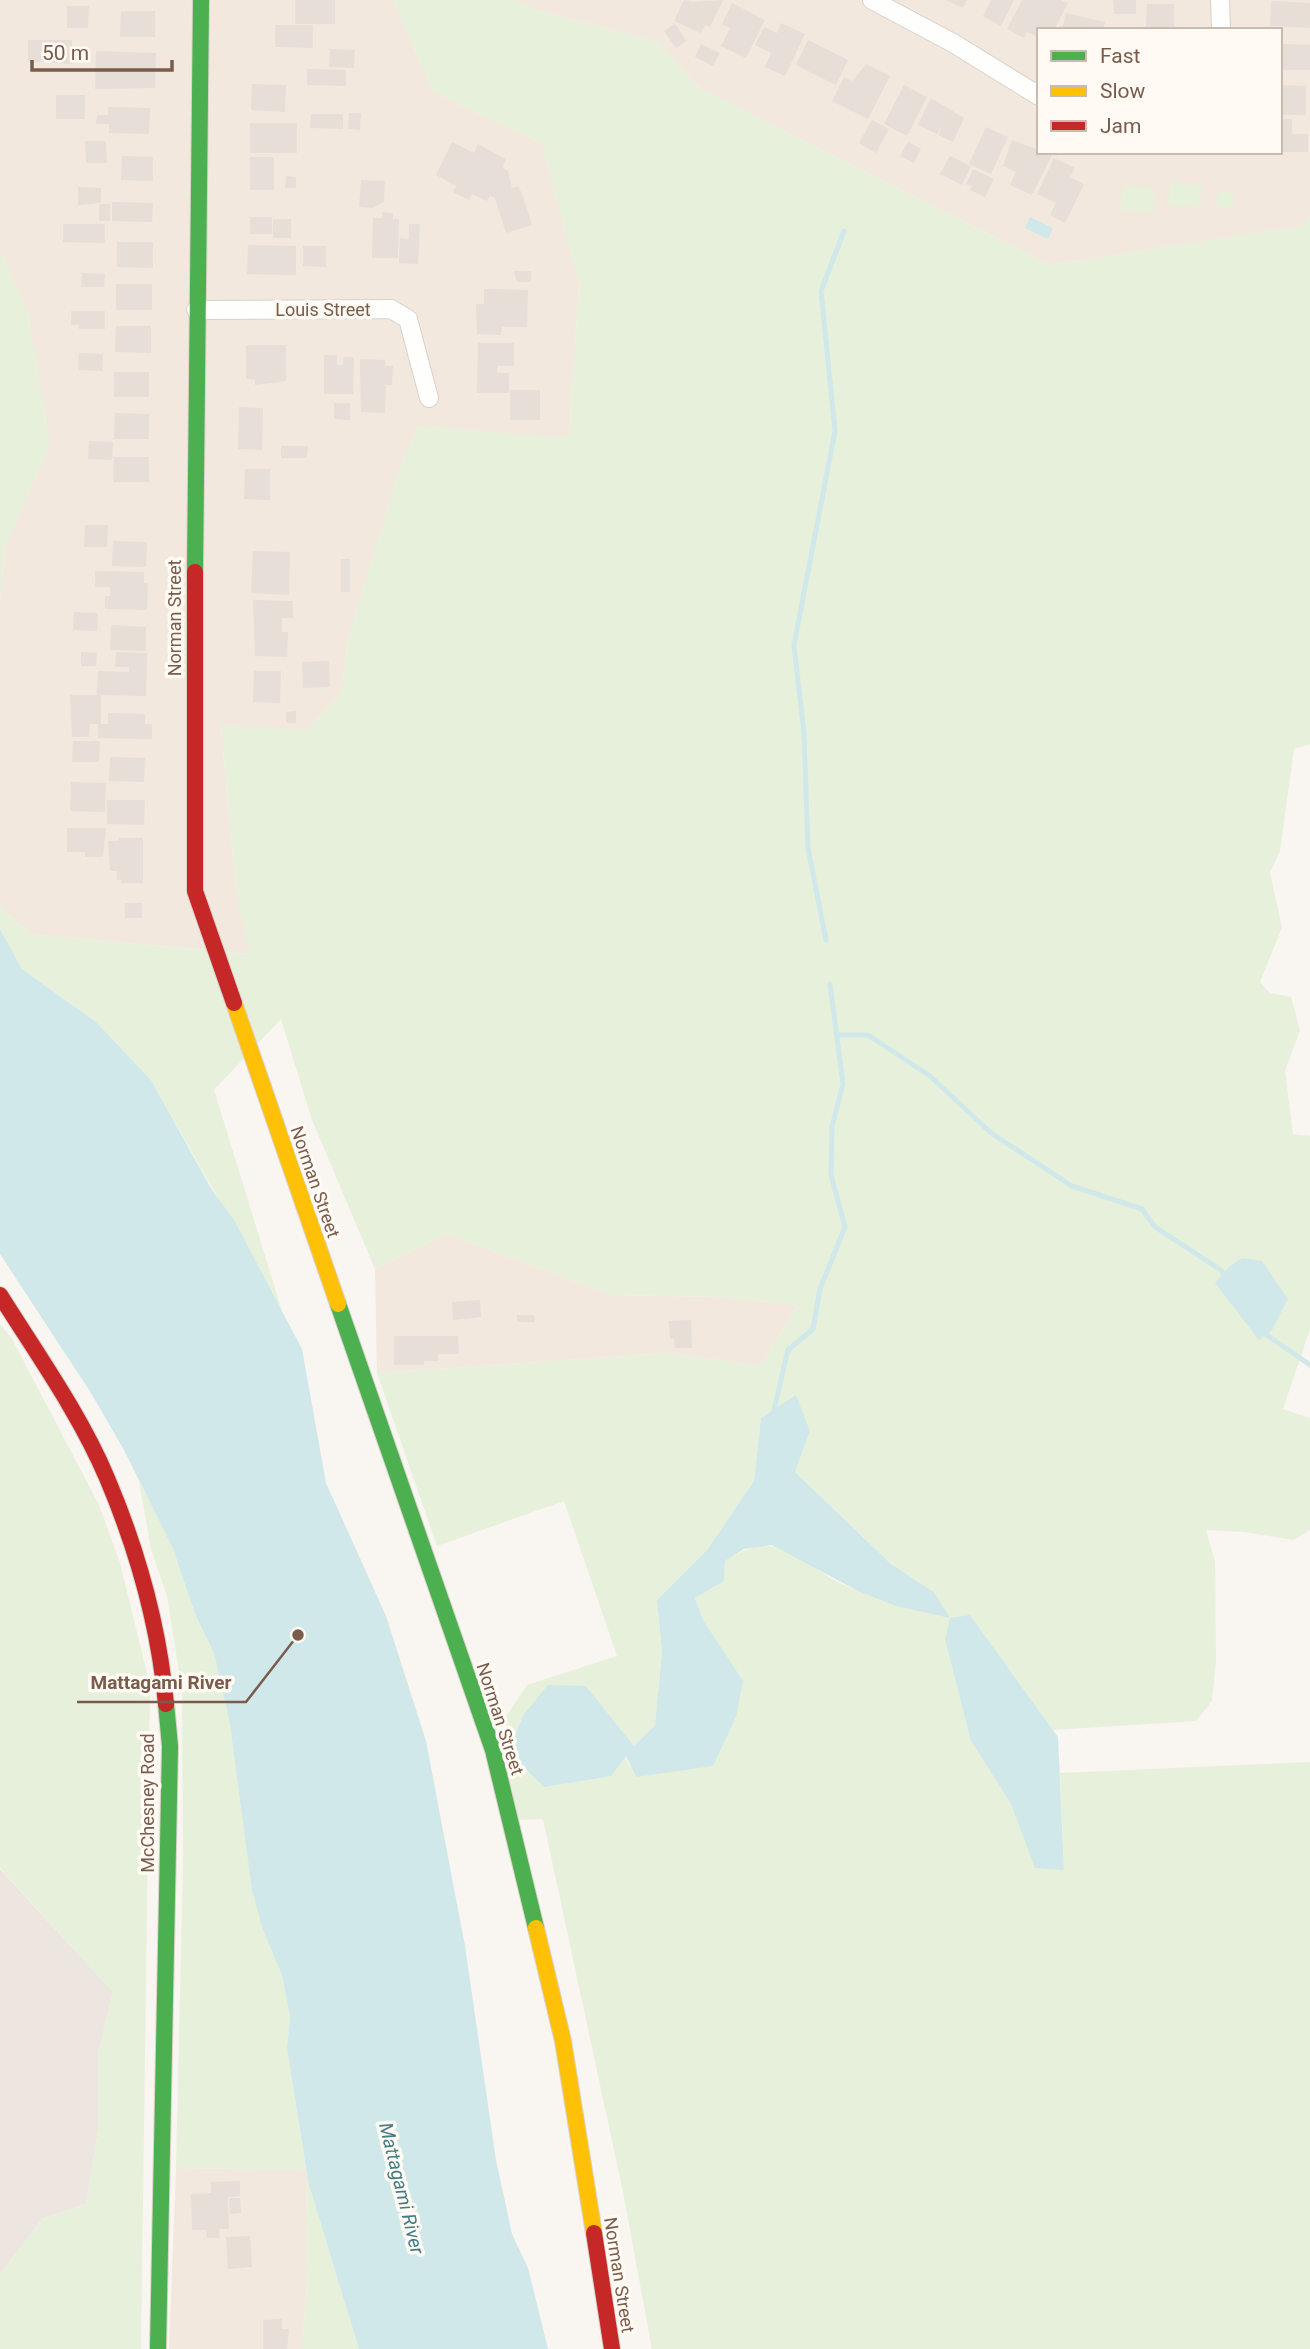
<svg xmlns="http://www.w3.org/2000/svg" width="1310" height="2349" viewBox="0 0 1310 2349" font-family="Roboto,sans-serif">
  <rect width="100%" height="100%" fill="#f9f5f0"/>
  <!-- residential -->
  <g fill="#f2e8de" fill-rule="evenodd">
    <polygon points="0,0 393,0 433,91 542,144 579,283 569,439 418,426 397,477 348,640 341,693 307,730 221,726 236,889 250,954 31,934 0,907 0,601 5,547 50,444 28,313 0,250"/>
    <path d="M515,0H1310V217L1303,226L1049,265L698,87L657,42L536,10ZM1039,30H1280V152H1039Z"/>
    <polygon points="447,1234 611,1295 721,1297 798,1305 760,1366 669,1353 377,1373 375,1269"/>
    <polygon points="176,2168 306,2170 308,2272 302,2349 169,2349"/>
  </g>
  <!-- industrial -->
  <polygon fill="#ede5e0" points="0,1869 113,1992 98,2054 98,2131 86,2204 42,2219 0,2274"/>
  <!-- green -->
  <g fill="#e7f0db" fill-rule="evenodd">
    <path d="M393,0H515L536,10L657,42L698,87L1049,265L1302,226L1310,217V744L1294,749L1280,851L1270,873L1282,927L1260,982L1270,993L1291,997L1300,1030L1285,1071L1293,1134L1310,1136V1329L1283,1409L1310,1418V1530L1294,1540L1244,1532L1206,1530L1215,1561L1216,1660L1212,1701L1196,1721L1053,1730L970,1615L971,1741L1011,1804L1036,1868L1064,1869L1060,1773L1310,1762V2349H652L623,2192L543,1819L518,1820L499,1727L527,1685L617,1656L564,1501L437,1546L377,1373L669,1353L760,1366L798,1305L721,1297L611,1295L447,1234L375,1269L312,1120L281,1019L214,1090L282,1311L151,1080L96,1022L22,969L0,929V907L31,934L249,954L236,889L221,725L307,730L341,693L348,640L397,477L418,426L569,438L579,283L542,144L433,91ZM796,1396L810,1431L795,1472L891,1564L934,1592C913,1592 875,1596 857,1590C804,1573 785,1521 725,1561L724,1581L695,1598L703,1620L742,1681L636,1777L586,1686L634,1746L655,1725L662,1652L657,1600L707,1550L754,1481L761,1418Z"/>
    <polygon points="1170,182 1202,185 1200,207 1168,205"/>
    <polygon points="1123,186 1156,189 1154,213 1120,210"/>
    <circle cx="1225" cy="200" r="9"/>
    <polygon points="0,250 28,313 50,444 5,547 0,601"/>
    <polygon points="0,1324 12,1339 99,1505 120,1563 150,1686 141,2349 0,2349 0,2274 42,2219 86,2204 98,2131 98,2054 113,1992 0,1868"/>
    <polygon points="139,1481 173,1549 195,1614 214,1653 230,1724 263,1930 282,1975 290,2017 287,2048 306,2170 359,2349 302,2349 308,2272 306,2170 176,2168 183,1865 182,1690 167,1596 151,1549"/>
  </g>
  <!-- water -->
  <g fill="#d0e8ea">
    <polygon points="1030,217 1053,228 1048,239 1025,228"/>
    <polygon points="0,929 22,969 96,1022 151,1080 212,1190 234,1220 302,1349 326,1483 386,1616 426,1741 465,1946 496,2160 512,2234 528,2268 548,2349 359,2349 308,2181 287,2048 290,2017 282,1975 263,1930 252,1890 230,1724 214,1653 195,1614 173,1549 124,1450 91,1393 0,1254"/>
    <polygon points="1242,1258 1262,1261 1288,1299 1272,1330 1259,1340 1215,1283 1230,1266"/>
    <polygon points="796,1395 810,1431 795,1472 891,1564 934,1592 950,1618 970,1615 1058,1737 1064,1870 1035,1868 1011,1804 971,1741 945,1639 950,1618 896,1606 858,1591 772,1545 744,1549 725,1561 724,1581 695,1598 703,1620 743,1681 736,1717 713,1766 636,1777 626,1756 611,1776 544,1787 508,1752 524,1714 548,1685 586,1686 634,1746 655,1725 662,1652 657,1600 707,1550 754,1481 761,1418"/>
  </g>
  <g fill="none" stroke-linecap="round" stroke-linejoin="round">
    <!-- stream -->
    <g stroke="#d0e8ea" stroke-width="5">
      <polyline points="826,940 808,848 804,734 794,645 835,431 821,291 844,231"/>
      <polyline points="837,1035 868,1035 930,1076 991,1133 1072,1186 1142,1209 1155,1227 1221,1270 1227,1279"/>
      <polyline points="1261,1331 1310,1365"/>
      <polyline points="774,1410 788,1350 813,1329 820,1289 845,1227 831,1175 832,1127 843,1084 830,984"/>
    </g>
  </g>
  <!-- building -->
  <g fill="#e6ded7">
    <rect x="295" y="0" width="40" height="24"/>
    <polygon points="684,0 693,2 723,0 710,27 705,25 701,33 674,21"/>
    <polygon points="946,0 967,0 963,8"/>
    <polygon points="991,0 1014,0 1001,26 983,16"/>
    <polygon points="1022,0 1061,0 1068,3 1054,30 1039,30 1039,38 1027,32 1024,38 1007,29"/>
    <polygon points="1113,0 1136,0 1136,14 1114,14"/>
    <polygon points="1271,1 1310,3 1310,28 1270,26"/>
    <polygon points="732,3 765,20 746,58 721,46 730,28 722,24"/>
    <polygon points="1147,4 1174,4 1174,30 1146,30"/>
    <polygon points="67,6 89,6 88,28 67,28"/>
    <polygon points="121,11 155,11 155,37 120,37"/>
    <polygon points="1066,13 1105,22 1103,30 1062,30"/>
    <polygon points="781,23 805,34 785,76 765,67 771,53 755,45 764,27 777,33"/>
    <polygon points="675,24 686,41 676,48 664,31"/>
    <polygon points="275,25 313,25 313,48 275,47"/>
    <polygon points="28,40 72,40 72,64 28,61"/>
    <polygon points="808,40 848,60 836,85 796,65"/>
    <polygon points="701,44 720,53 713,66 695,57"/>
    <polygon points="1280,44 1310,45 1310,70 1280,70"/>
    <polygon points="330,49 355,50 354,68 329,67"/>
    <polygon points="96,51 156,53 155,88 95,89"/>
    <polygon points="866,64 890,76 868,119 832,101 844,77 853,81"/>
    <polygon points="307,69 346,70 346,86 307,85"/>
    <polygon points="252,84 286,85 285,112 251,110"/>
    <polygon points="904,85 927,97 907,136 884,124"/>
    <polygon points="1280,85 1306,86 1306,115 1280,115"/>
    <rect x="56" y="95" width="29" height="24"/>
    <polygon points="931,98 964,118 953,142 938,135 943,124 937,134 918,125"/>
    <polygon points="108,107 150,108 149,134 109,133 109,124 96,124 97,115 108,115"/>
    <polygon points="349,113 361,113 360,130 348,129"/>
    <polygon points="311,114 343,114 343,129 310,128"/>
    <polygon points="1280,119 1292,119 1292,134 1308,134 1308,152 1280,152"/>
    <polygon points="872,120 889,129 876,153 859,143"/>
    <rect x="250" y="123" width="47" height="30"/>
    <polygon points="986,127 1008,137 991,174 969,164"/>
    <polygon points="1012,140 1052,155 1032,195 1010,185 1016,172 1003,166"/>
    <polygon points="85,141 106,141 107,163 86,163"/>
    <polygon points="452,142 474,153 478,144 506,159 502,167 508,171 512,188 518,186 522,194 532,225 506,233 495,198 490,196 487,201 472,194 469,200 453,192 456,186 436,175"/>
    <polygon points="908,142 921,149 914,163 900,156"/>
    <polygon points="122,156 153,157 153,181 121,180"/>
    <polygon points="950,156 971,166 962,185 940,174"/>
    <rect x="250" y="157" width="24" height="33"/>
    <polygon points="1054,158 1075,168 1070,177 1084,184 1065,223 1050,215 1056,203 1037,194"/>
    <polygon points="973,169 994,179 985,197 970,190 972,186 966,184"/>
    <polygon points="286,176 296,177 296,188 285,188"/>
    <polygon points="361,180 385,181 384,202 373,208 359,207"/>
    <polygon points="78,187 101,188 101,203 78,205"/>
    <polygon points="112,202 153,203 152,222 112,221"/>
    <rect x="99" y="204" width="11" height="17"/>
    <polygon points="382,212 393,213 393,219 399,219 398,258 372,258 373,218 382,218"/>
    <rect x="250" y="217" width="22" height="17"/>
    <rect x="273" y="219" width="18" height="19"/>
    <polygon points="63,224 105,224 105,243 63,242"/>
    <polygon points="409,224 420,224 418,264 399,263 400,238 409,239"/>
    <polygon points="117,242 153,242 153,268 117,267"/>
    <polygon points="248,245 296,246 296,275 247,274"/>
    <polygon points="303,246 326,246 326,267 303,266"/>
    <polygon points="514,271 531,271 531,282 517,282"/>
    <polygon points="82,273 105,274 104,287 81,287"/>
    <rect x="116" y="284" width="36" height="26"/>
    <polygon points="484,289 528,290 527,327 502,327 501,335 477,334 476,304 484,304"/>
    <polygon points="71,311 105,311 105,329 79,329 79,325 71,325"/>
    <polygon points="116,326 151,326 151,353 115,352"/>
    <polygon points="478,343 514,343 514,366 497,366 497,373 509,373 509,393 477,393"/>
    <polygon points="246,345 286,345 286,381 255,385 255,380 246,379"/>
    <polygon points="79,353 103,354 102,371 78,370"/>
    <polygon points="324,355 337,355 337,365 343,365 343,357 354,357 353,394 324,394"/>
    <polygon points="360,359 385,360 385,366 393,366 392,385 386,385 385,413 361,412"/>
    <rect x="114" y="372" width="35" height="25"/>
    <rect x="510" y="390" width="30" height="30"/>
    <polygon points="334,403 350,403 350,420 334,419"/>
    <polygon points="239,407 263,408 262,450 238,449"/>
    <polygon points="115,413 149,414 149,439 114,439"/>
    <polygon points="89,441 113,442 112,460 88,459"/>
    <polygon points="281,446 308,446 307,458 281,458"/>
    <polygon points="114,457 149,457 149,482 113,482"/>
    <polygon points="245,469 270,469 270,500 244,499"/>
    <polygon points="85,525 108,525 107,547 84,547"/>
    <polygon points="113,541 147,542 146,567 112,566"/>
    <polygon points="253,551 290,552 289,595 251,593"/>
    <rect x="341" y="559" width="9" height="33"/>
    <polygon points="95,571 144,572 144,583 148,583 147,610 105,609 105,596 110,596 110,587 95,587"/>
    <polygon points="253,600 293,601 293,618 282,618 282,632 288,632 287,657 255,656"/>
    <polygon points="74,612 98,613 97,631 73,630"/>
    <polygon points="111,625 146,627 146,651 110,650"/>
    <polygon points="81,652 97,653 96,666 81,666"/>
    <polygon points="116,652 147,653 146,696 101,695 101,724 90,724 89,737 72,737 70,695 97,695 98,671 129,672 129,667 115,667"/>
    <polygon points="329,661 330,687 303,688 302,662"/>
    <polygon points="254,671 281,671 280,703 253,702"/>
    <polygon points="296,711 296,723 286,723 286,712"/>
    <polygon points="108,713 145,714 145,724 152,724 152,739 98,738 98,724 108,724"/>
    <polygon points="73,741 100,741 99,762 72,762"/>
    <polygon points="110,757 145,758 144,782 109,781"/>
    <polygon points="71,782 106,783 105,812 70,811"/>
    <polygon points="107,800 145,800 144,825 107,824"/>
    <polygon points="67,828 106,828 103,857 85,857 85,852 67,852"/>
    <polygon points="119,838 143,838 143,883 121,883 121,880 117,880 117,871 110,871 108,841 119,841"/>
    <rect x="125" y="903" width="17" height="15"/>
    <polygon points="480,1300 481,1317 453,1320 452,1302"/>
    <polygon points="517,1315 534,1315 535,1322 517,1322"/>
    <polygon points="691,1320 692,1348 675,1348 674,1339 670,1339 669,1321"/>
    <polygon points="394,1336 458,1336 459,1354 438,1354 438,1361 424,1361 424,1365 394,1365"/>
    <polygon points="240,2181 240,2196 228,2197 229,2229 219,2229 220,2238 207,2238 206,2230 192,2230 191,2194 211,2193 211,2182"/>
    <polygon points="229,2198 240,2198 241,2213 230,2214"/>
    <polygon points="250,2236 252,2267 228,2269 226,2237"/>
    <polygon points="282,2319 282,2329 289,2329 287,2349 263,2349 263,2320"/>
  </g>
  <g fill="none" stroke-linecap="round" stroke-linejoin="round">
    <!-- street casing -->
    <g stroke="#d7d1cb" stroke-width="20">
      <g id="street">
        <polyline points="872,0 953,43 1039,96"/>
        <polyline points="1220,0 1221,30"/>
        <polyline points="196,310 391,309 408,319 429,398"/>
      </g>
    </g>
    <!-- fast casing -->
    <g stroke="#d9d2cb" stroke-width="18">
      <g id="fast">
        <polyline points="195,572 201,0"/>
        <polyline points="338,1304 493,1750 536,1928"/>
        <polyline points="158,2349 170,1746 166,1704"/>
      </g>
    </g>
    <!-- slow casing -->
    <g stroke="#d9d2cb" stroke-width="18">
      <g id="slow">
        <polyline points="234,1003 338,1304"/>
        <polyline points="536,1928 563,2041 594,2233"/>
      </g>
    </g>
    <!-- jam casing -->
    <g stroke="#d9d2cb" stroke-width="18">
      <g id="jam">
        <polyline points="195,572 195,891 234,1003"/>
        <path d="M0,1295C37,1354 80,1414 107,1478C137,1549 159,1627 166,1704"/>
        <polyline points="594,2233 612,2349"/>
      </g>
    </g>
    <!-- street -->
    <use href="#street" stroke="#fefefd" stroke-width="18"/>
    <!-- fast -->
    <use href="#fast" stroke="#4caf50" stroke-width="16"/>
    <!-- slow -->
    <use href="#slow" stroke="#ffc107" stroke-width="16"/>
    <!-- jam -->
    <use href="#jam" stroke="#c62828" stroke-width="16"/>
  </g>
  <g text-anchor="middle" stroke-width="7" stroke-linejoin="round" paint-order="stroke">
    <!-- street labels -->
    <g font-size="18" fill="#7a5c4d" stroke="#fffaf3">
      <text x="323" y="316">Louis Street</text>
      <text transform="translate(175 618) rotate(-90)" y="6">Norman Street</text>
      <text transform="translate(315 1182) rotate(71)" y="6">Norman Street</text>
      <text transform="translate(500 1719) rotate(72)" y="6">Norman Street</text>
      <text transform="translate(148 1803) rotate(-90)" y="6">McChesney Road</text>
      <text transform="translate(619 2275) rotate(81)" y="6">Norman Street</text>
    </g>
    <!-- water labels -->
    <g font-size="19" font-style="italic" fill="#437c86" stroke="#fffaf3">
      <text transform="translate(402 2188) rotate(76)" y="7">Mattagami River</text>
    </g>
  </g>
  <!-- callouts -->
  <path fill="none" stroke="#7a5c4d" stroke-width="2.5" d="M298 1635L246 1702H77"/>
  <circle fill="#7a5c4d" stroke="#fffaf3" stroke-width="2.5" cx="298" cy="1635" r="7"/>
  <g font-size="19" text-anchor="middle" font-weight="bold" fill="#7a5c4d" stroke="#fffaf3" stroke-width="7" stroke-linejoin="round" paint-order="stroke">
    <text x="161" y="1689">Mattagami River</text>
  </g>
  <!-- legend -->
  <rect x="1037" y="28" width="245" height="126" fill="#fffaf3" stroke="#cabbb1" stroke-width="2"/>
  <rect x="1051" y="51" width="35" height="10" fill="#4caf50" stroke="#cabbb1" stroke-width="2"/>
  <text x="1100" y="63" font-size="21" fill="#7a5c4d">Fast</text>
  <rect x="1051" y="86" width="35" height="10" fill="#ffc107" stroke="#cabbb1" stroke-width="2"/>
  <text x="1100" y="98" font-size="21" fill="#7a5c4d">Slow</text>
  <rect x="1051" y="121" width="35" height="10" fill="#c62828" stroke="#cabbb1" stroke-width="2"/>
  <text x="1100" y="133" font-size="21" fill="#7a5c4d">Jam</text>
  <!-- scale -->
  <path d="M32 60v10h140v-10" fill="none" stroke="#7a5c4d" stroke-width="3.5"/>
  <text x="42" y="60" font-size="21" fill="#7a5c4d" stroke="#fffaf3" stroke-width="5" paint-order="stroke">50 m</text>
</svg>
